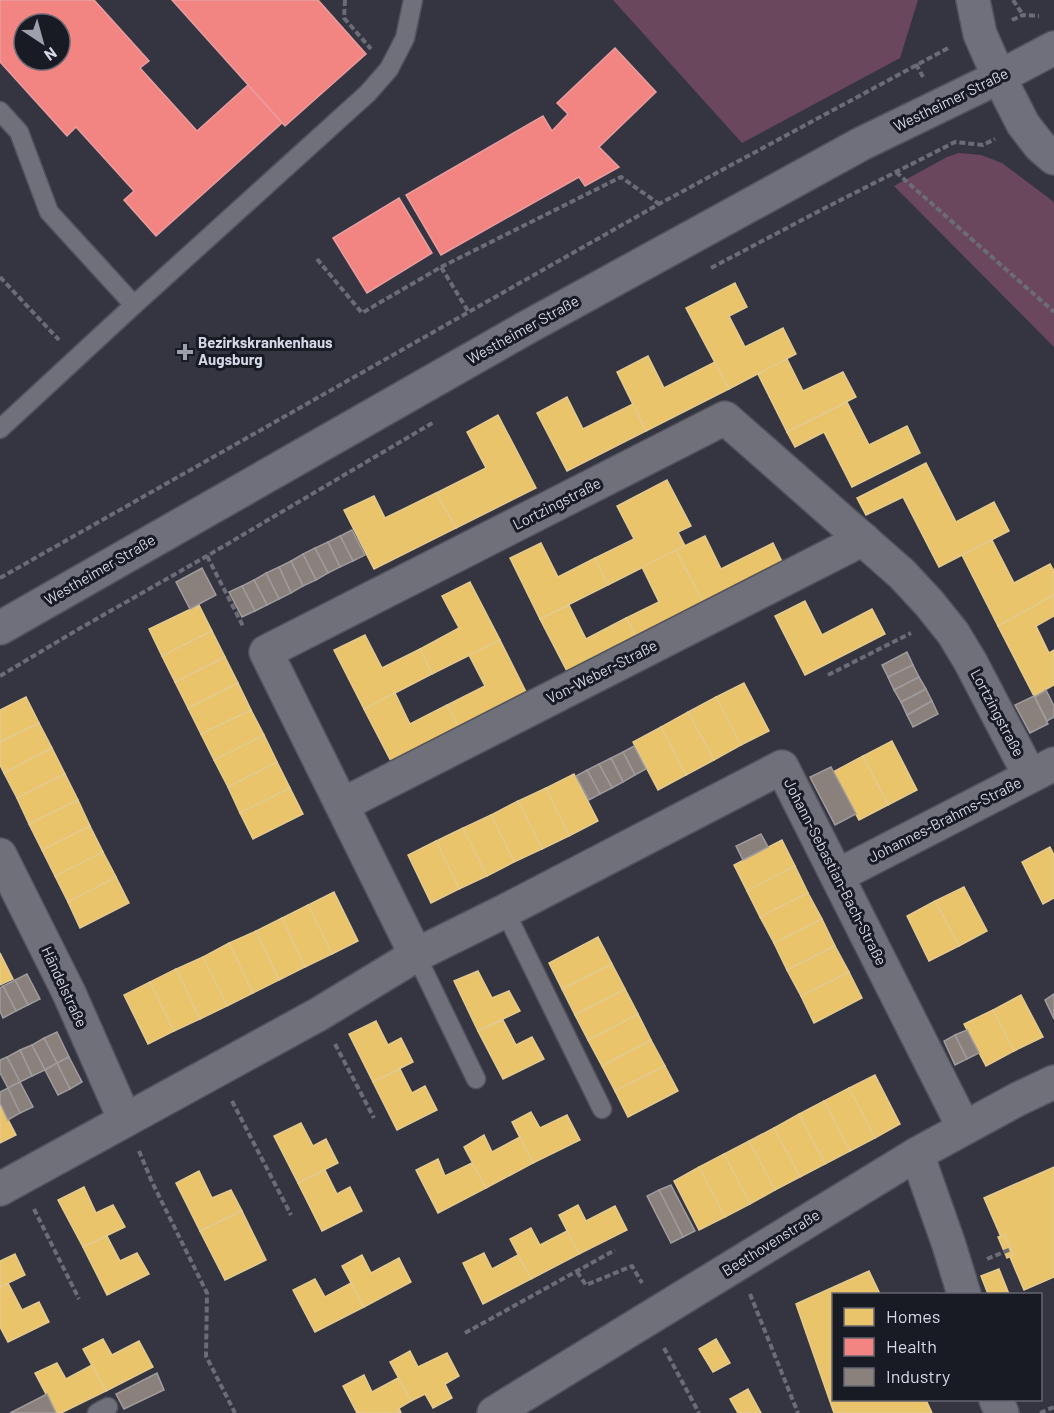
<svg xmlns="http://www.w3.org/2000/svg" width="1054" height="1413" viewBox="0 0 1054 1413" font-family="Barlow,sans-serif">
  <rect width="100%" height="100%" fill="#343541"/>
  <!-- green -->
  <g fill="#6b475e">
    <polygon points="613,0 918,0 900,58 742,143"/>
    <polygon points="959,153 981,155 1002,163 1054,202 1054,347 894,186 947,157"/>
  </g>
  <!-- homes -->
  <g fill="#e9c46a" stroke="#e3ca8f" stroke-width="1.5">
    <polygon points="735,283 747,307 729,316 745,347 783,328 796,354 729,389 686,308"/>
    <polygon points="648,356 664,388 715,362 729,389 646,431 617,372"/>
    <polygon points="787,359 803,391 843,372 856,397 787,432 758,374"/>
    <polygon points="567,397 583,429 633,404 646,431 567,471 537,413"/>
    <polygon points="847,402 869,445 907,426 920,453 852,487 824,432 795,447 787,432"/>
    <polygon points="498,415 536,488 456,528 436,493 486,468 467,432"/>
    <polygon points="926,463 956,522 994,502 1009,531 939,567 903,497 866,515 857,498"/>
    <polygon points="667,480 691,526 678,532 685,546 608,585 595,558 634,539 617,506"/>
    <polygon points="436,493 456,528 374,569 344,510 374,496 385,518"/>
    <polygon points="705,536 721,569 773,543 784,566 705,607 676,550"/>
    <polygon points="992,540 1014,583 1050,564 1054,571 1054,595 998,626 962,555"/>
    <polygon points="541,543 558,577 595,558 608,585 540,619 510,558"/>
    <polygon points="676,550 705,607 638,640 626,618 659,602 642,567"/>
    <polygon points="470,582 500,640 432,674 420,649 459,628 442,596"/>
    <polygon points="1054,595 1054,616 1036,626 1049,653 1054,650 1054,685 1034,696 998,626"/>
    <polygon points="805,601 822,635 872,609 885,634 805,675 775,616"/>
    <polygon points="199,605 212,631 162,656 149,629"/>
    <polygon points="569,605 586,639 626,618 638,640 569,675 540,619"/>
    <polygon points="212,631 225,657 175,682 162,656"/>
    <polygon points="365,635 382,668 420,649 432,674 364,709 334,650"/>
    <polygon points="500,640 528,696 460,730 447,705 485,686 469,655"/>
    <polygon points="225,657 238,683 188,708 175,682"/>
    <polygon points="238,683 251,710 201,734 188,708"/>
    <polygon points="744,683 769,731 741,745 716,697"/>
    <polygon points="395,693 410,724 447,705 460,730 393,765 364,709"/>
    <polygon points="26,697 39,723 0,742 0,710"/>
    <polygon points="716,697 741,745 714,760 688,712"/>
    <polygon points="251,710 264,735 214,760 201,734"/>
    <polygon points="688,712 714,760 686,775 661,727"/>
    <polygon points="39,723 52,748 4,773 0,765 0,742"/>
    <polygon points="661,727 686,775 658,790 633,742"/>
    <polygon points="264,735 277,762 228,787 214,760"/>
    <polygon points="892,741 917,790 888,805 863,756"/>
    <polygon points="52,748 65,774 17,798 4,773"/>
    <polygon points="863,756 888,805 859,820 833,772"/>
    <polygon points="277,762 290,788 240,813 228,787"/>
    <polygon points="65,774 78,800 29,824 17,798"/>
    <polygon points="574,774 598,821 569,836 546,788"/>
    <polygon points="290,788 303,814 253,839 240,813"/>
    <polygon points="546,788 569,836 542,849 518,801"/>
    <polygon points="78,800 90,826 42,850 29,824"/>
    <polygon points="518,801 542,849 514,862 491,815"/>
    <polygon points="491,815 514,862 487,876 463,828"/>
    <polygon points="90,826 103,852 55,876 42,850"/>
    <polygon points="463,828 487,876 459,889 436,841"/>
    <polygon points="782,840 795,866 747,891 734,865"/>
    <polygon points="436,841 459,889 431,903 408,855"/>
    <polygon points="1050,847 1054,855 1054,898 1043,904 1022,862"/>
    <polygon points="103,852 116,877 68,902 55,876"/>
    <polygon points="795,866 808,893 760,917 747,891"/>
    <polygon points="116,877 129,903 80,928 68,902"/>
    <polygon points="964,887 987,931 959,946 935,901"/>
    <polygon points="334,892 358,941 332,954 308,905"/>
    <polygon points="808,893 822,919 774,943 760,917"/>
    <polygon points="935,901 959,946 929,961 907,916"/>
    <polygon points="308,905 332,954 305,967 282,918"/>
    <polygon points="282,918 305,967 279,980 256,931"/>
    <polygon points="822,919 835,946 787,970 774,943"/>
    <polygon points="256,931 279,980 253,993 229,943"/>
    <polygon points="598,937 612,964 562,989 549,963"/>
    <polygon points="229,943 253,993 227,1006 203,957"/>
    <polygon points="835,946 849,972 801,996 787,970"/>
    <polygon points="0,953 13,979 0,985"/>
    <polygon points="203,957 227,1006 200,1019 176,969"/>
    <polygon points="612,964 625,989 575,1015 562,989"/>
    <polygon points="176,969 200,1019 174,1031 150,982"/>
    <polygon points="478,971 492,998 509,991 520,1011 478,1031 454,981"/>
    <polygon points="849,972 862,998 814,1023 801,996"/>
    <polygon points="150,982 174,1031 148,1044 124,995"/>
    <polygon points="625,989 638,1014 588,1040 575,1015"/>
    <polygon points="1021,995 1043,1037 1014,1051 993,1010"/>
    <polygon points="993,1010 1014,1051 986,1066 964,1024"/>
    <polygon points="638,1014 651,1040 602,1066 588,1040"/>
    <polygon points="503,1020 516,1045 532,1037 544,1059 503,1079 478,1031"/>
    <polygon points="376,1021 388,1045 401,1038 413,1062 373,1082 349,1034"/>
    <polygon points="651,1040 665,1066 615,1091 602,1066"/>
    <polygon points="665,1066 678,1091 628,1117 615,1091"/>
    <polygon points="400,1069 412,1093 425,1086 437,1110 397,1130 373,1082"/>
    <polygon points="875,1075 900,1124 875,1138 849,1088"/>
    <polygon points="849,1088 875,1138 850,1151 824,1101"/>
    <polygon points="824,1101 850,1151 825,1164 799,1114"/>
    <polygon points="0,1104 16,1135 0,1143"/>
    <polygon points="531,1112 540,1128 567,1115 580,1140 533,1163 512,1122"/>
    <polygon points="799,1114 825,1164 800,1177 774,1128"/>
    <polygon points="301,1123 313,1146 326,1139 338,1163 298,1183 274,1136"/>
    <polygon points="774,1128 800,1177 775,1190 749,1141"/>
    <polygon points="484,1135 492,1152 520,1137 533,1163 486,1188 464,1147"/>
    <polygon points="749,1141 775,1190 750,1204 724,1154"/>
    <polygon points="724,1154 750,1204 725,1217 699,1167"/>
    <polygon points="438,1159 445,1176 472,1163 486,1188 438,1213 416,1170"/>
    <polygon points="699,1167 725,1217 699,1230 674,1181"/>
    <polygon points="1054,1167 1054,1277 1024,1290 1010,1257 1013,1255 1011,1249 1005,1235 1001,1237 984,1198"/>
    <polygon points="325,1170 337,1194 350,1187 362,1211 322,1231 298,1183"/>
    <polygon points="199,1171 212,1198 231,1190 242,1211 200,1231 176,1183"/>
    <polygon points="84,1187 96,1213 113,1205 125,1227 83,1247 58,1200"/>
    <polygon points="578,1205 586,1221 615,1206 627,1230 579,1254 559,1215"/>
    <polygon points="242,1211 266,1260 225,1280 200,1231"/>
    <polygon points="531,1228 540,1245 567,1231 579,1254 531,1279 510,1239"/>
    <polygon points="1005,1235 1013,1255 1007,1258 998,1237"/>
    <polygon points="107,1236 120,1261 137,1253 149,1274 107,1295 83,1247"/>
    <polygon points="484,1253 492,1269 518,1255 531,1279 483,1304 463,1263"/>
    <polygon points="15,1254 25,1275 0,1287 0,1261"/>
    <polygon points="362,1255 371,1273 399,1258 411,1282 364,1307 342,1266"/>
    <polygon points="999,1269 1009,1294 988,1294 981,1276"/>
    <polygon points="869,1271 880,1294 834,1294 834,1400 926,1400 932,1413 834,1413 796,1304"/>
    <polygon points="315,1279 325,1297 351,1283 364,1307 315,1332 293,1290"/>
    <polygon points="8,1283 22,1310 39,1302 49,1322 8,1342 0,1327 0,1287"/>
    <polygon points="103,1339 112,1355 139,1341 153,1367 106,1391 83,1349"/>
    <polygon points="716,1339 730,1363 713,1372 699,1349"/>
    <polygon points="410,1351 418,1367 447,1353 459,1376 445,1384 452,1398 433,1408 425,1394 411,1401 390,1362"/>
    <polygon points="57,1363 66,1379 92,1365 106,1391 61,1413 56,1413 35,1373"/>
    <polygon points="364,1375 372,1392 398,1378 411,1401 399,1408 401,1413 357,1413 343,1386"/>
    <polygon points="748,1389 761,1413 738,1413 730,1399"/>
  </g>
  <!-- health -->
  <g fill="#f28482" stroke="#e99da0" stroke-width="1.5" fill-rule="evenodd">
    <path d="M0,0H94L149,61L140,68L197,131L248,85L282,123L156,236L124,200L134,191L76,127L67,136L0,62ZM24,24H60V60H24Z"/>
    <polygon points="172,0 318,0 366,54 285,126"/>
    <polygon points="615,48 656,92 599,147 619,167 585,186 579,177 441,255 406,195 543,116 552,131 568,114 557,103"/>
    <polygon points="399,198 432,253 367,293 333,238"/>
  </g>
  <!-- industry -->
  <g fill="#8a817c" stroke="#a09b9c" stroke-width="1.5">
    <polygon points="352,530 365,555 353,561 340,536"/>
    <polygon points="340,536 353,561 340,567 328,542"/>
    <polygon points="328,542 340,567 328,573 315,548"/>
    <polygon points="315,548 328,573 316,580 303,554"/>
    <polygon points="303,554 316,580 303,586 291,561"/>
    <polygon points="291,561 303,586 291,593 279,567"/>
    <polygon points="279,567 291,593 279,599 266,573"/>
    <polygon points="202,568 216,595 190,609 176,582"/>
    <polygon points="266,573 279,599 267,605 254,580"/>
    <polygon points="254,580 267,605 255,611 242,586"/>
    <polygon points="242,586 255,611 242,617 229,592"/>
    <polygon points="907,652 913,665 888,677 882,665"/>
    <polygon points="913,665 919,677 894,690 888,677"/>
    <polygon points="919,677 926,689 901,702 894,690"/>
    <polygon points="926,689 932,701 907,715 901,702"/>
    <polygon points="1046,690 1054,706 1054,717 1047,721 1035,697"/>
    <polygon points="1034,696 1048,724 1030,733 1015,705"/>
    <polygon points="932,701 938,714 913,727 907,715"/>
    <polygon points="634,746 646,769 635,775 623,752"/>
    <polygon points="623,752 635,775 623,782 611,758"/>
    <polygon points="611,758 623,782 612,788 599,764"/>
    <polygon points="599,764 612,788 600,794 587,770"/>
    <polygon points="831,767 856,814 835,825 810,777"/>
    <polygon points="587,770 600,794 589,800 576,776"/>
    <polygon points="761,834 768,847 743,860 736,846"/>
    <polygon points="27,974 40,999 28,1005 15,980"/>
    <polygon points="15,980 28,1005 16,1011 3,986"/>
    <polygon points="3,986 16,1011 3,1018 0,1011 0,988"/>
    <polygon points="1054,994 1054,1019 1045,1000"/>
    <polygon points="967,1030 979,1053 967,1059 955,1035"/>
    <polygon points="57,1032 69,1057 57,1063 44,1038"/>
    <polygon points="955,1035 967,1059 955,1065 944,1041"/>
    <polygon points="44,1038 57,1063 45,1070 32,1045"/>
    <polygon points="32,1045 45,1070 32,1076 20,1050"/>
    <polygon points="20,1050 32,1076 20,1082 7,1057"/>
    <polygon points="7,1057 20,1082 8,1088 0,1073 0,1060"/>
    <polygon points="69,1057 82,1082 70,1089 57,1063"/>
    <polygon points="57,1063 70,1089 58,1095 45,1070"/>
    <polygon points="20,1082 33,1107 20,1113 8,1088"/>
    <polygon points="8,1088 20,1113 8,1120 0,1103 0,1092"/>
    <polygon points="671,1185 695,1231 683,1237 659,1190"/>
    <polygon points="659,1190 683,1237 671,1243 647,1196"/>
    <polygon points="157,1373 164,1390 124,1409 116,1394"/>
    <polygon points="47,1394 56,1413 10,1413"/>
  </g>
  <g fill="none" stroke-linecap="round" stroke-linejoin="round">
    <!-- lane casing -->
    <g stroke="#51525d" stroke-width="21">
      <g id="lane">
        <polyline points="0,111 19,132 49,212 134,305"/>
        <polyline points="0,429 134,305 368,93 389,69 405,38 413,0"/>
        <polyline points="505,911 602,1109"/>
        <polyline points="416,955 476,1079"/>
        <polyline points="97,1413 108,1407"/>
      </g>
    </g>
    <!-- street casing -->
    <g stroke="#51525d" stroke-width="36">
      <g id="street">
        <polyline points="342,805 863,539"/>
        <polyline points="0,855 69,993 125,1120"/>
        <polyline points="837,876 1054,764"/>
        <polyline points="416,955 266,652 725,418 902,574 929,603 953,633 970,661 1030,776"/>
        <polyline points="917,1154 949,1245 964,1294"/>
        <polyline points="0,1189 319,1014 416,955 505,911 782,767 964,1128"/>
        <polyline points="996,1400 1002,1413"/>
        <polyline points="494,1413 917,1154 1018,1099 1054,1082"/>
      </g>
    </g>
    <!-- secondary casing -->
    <g stroke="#51525d" stroke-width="36">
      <g id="secondary">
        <polyline points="973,0 980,34 999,77 1023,124 1040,146 1054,158"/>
        <polyline points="0,628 524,329 861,144 999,77 1054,48"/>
      </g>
    </g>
    <!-- path -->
    <g stroke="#6b6c75" stroke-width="4" stroke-dasharray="6 3" stroke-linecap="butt">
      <polyline points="345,0 344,18 371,49"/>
      <polyline points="1013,0 1023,15"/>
      <polyline points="1012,20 1023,15 1039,16"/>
      <polyline points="916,64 923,77"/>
      <polyline points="896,172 1054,312"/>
      <polyline points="317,259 362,313 441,267 468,311"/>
      <polyline points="441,267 621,177 659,204"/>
      <polyline points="711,268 821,210 955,142 983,145 995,139"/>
      <polyline points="0,277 59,340"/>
      <polyline points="207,556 244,628"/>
      <polyline points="0,578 659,204 950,47"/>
      <polyline points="828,675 911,633"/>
      <polyline points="0,676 77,630 207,556 434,422"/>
      <polyline points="335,1044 374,1118"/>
      <polyline points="232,1101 291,1215"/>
      <polyline points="139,1151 152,1182 207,1293 206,1356 235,1413"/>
      <polyline points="34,1209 79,1299"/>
      <polyline points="987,1259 1011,1249"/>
      <polyline points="577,1272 586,1285 632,1266 642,1283"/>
      <polyline points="750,1294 798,1413"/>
      <polyline points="465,1333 615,1250"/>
      <polyline points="664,1348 699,1413"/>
      <polyline points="1040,1413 1054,1407"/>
    </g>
    <!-- lane -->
    <use href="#lane" stroke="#6f7079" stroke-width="18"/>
    <!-- street -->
    <use href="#street" stroke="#6f7079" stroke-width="33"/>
    <!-- secondary -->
    <use href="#secondary" stroke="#70707c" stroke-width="33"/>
  </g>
  <!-- markers -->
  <path fill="#9d9fac" stroke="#181a24" stroke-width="2" d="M182 343h6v6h6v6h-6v6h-6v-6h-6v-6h6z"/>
  <g text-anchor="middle" stroke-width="6" stroke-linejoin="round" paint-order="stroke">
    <!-- street labels -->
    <g font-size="15" fill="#d5d8e6" stroke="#181a24">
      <text transform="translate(951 100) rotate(-26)" y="5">Westheimer Straße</text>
      <text transform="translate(523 330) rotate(-29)" y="5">Westheimer Straße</text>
      <text transform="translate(557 504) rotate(-27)" y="5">Lortzingstraße</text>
      <text transform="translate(100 570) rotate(-30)" y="5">Westheimer Straße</text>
      <text transform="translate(602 672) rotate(-27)" y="5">Von-Weber-Straße</text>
      <text transform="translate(997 713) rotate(62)" y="5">Lortzingstraße</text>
      <text transform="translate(945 820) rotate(-27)" y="5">Johannes-Brahms-Straße</text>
      <text transform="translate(835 872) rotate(63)" y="5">Johann-Sebastian-Bach-Straße</text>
      <text transform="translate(64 987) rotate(65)" y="5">Händelstraße</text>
      <text transform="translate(771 1243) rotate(-32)" y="5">Beethovenstraße</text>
    </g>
    <!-- poi labels -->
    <g font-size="15" font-weight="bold" fill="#d5d8e6" stroke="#181a24" text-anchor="start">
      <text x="198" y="348">Bezirkskrankenhaus<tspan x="198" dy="17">Augsburg</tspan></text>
    </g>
  </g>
  <!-- legend -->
  <rect x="832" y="1293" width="210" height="108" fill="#181a24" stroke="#646672" stroke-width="1.5"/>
  <rect x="844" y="1308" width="30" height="18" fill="#e9c46a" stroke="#646672" stroke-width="1.5"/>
  <text x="886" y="1323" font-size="18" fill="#d5d8e6">Homes</text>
  <rect x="844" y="1338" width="30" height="18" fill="#f28482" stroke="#646672" stroke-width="1.5"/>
  <text x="886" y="1353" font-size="18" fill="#d5d8e6">Health</text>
  <rect x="844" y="1368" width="30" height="18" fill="#8a817c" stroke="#646672" stroke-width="1.5"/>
  <text x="886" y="1383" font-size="18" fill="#d5d8e6">Industry</text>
  <!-- north arrow -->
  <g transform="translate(42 42) rotate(144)"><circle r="28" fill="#181a24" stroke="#646672" stroke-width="1.5"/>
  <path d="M0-4.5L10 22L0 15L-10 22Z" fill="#9d9fac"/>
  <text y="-9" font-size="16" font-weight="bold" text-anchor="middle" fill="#d5d8e6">N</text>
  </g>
</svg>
